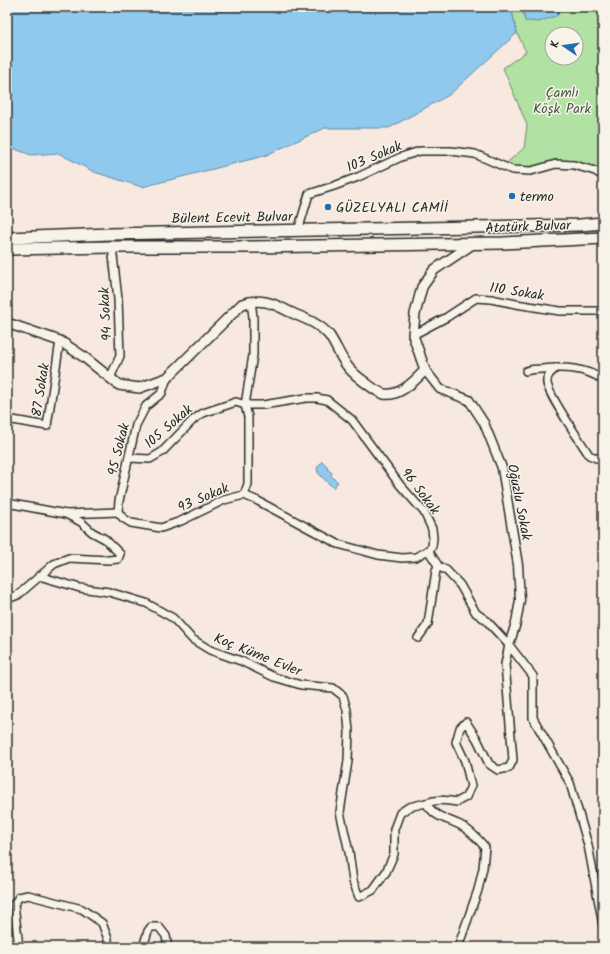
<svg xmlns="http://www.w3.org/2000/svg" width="610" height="954" viewBox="0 0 610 954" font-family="Kalam,sans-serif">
  <rect width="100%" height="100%" fill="#f8e9e0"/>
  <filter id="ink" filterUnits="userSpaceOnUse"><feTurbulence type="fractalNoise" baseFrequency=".025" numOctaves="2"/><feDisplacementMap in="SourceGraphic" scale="8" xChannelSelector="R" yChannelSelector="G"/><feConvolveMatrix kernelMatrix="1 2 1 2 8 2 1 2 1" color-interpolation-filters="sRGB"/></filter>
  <g filter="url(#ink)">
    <!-- green -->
    <path fill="#b1e2a3" stroke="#6e8667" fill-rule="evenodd" d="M511,7H522L525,21L555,7H594L603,15V176L574,165L531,171L503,166L524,148L527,125L503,68L526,52L517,33ZM552,34H576V58H552Z"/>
    <!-- water -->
    <g fill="#8fc9ee" stroke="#678aa0">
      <polygon points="7,7 511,7 517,33 449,95 389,128 325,128 264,156 142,187 94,172 58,153 31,155 7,146"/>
      <polygon points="522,7 559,7 558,15 539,22 525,21"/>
      <polygon points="322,461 328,467 327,469 332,473 331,476 338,482 333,488 318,473 317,468"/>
    </g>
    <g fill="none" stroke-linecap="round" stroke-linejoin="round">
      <!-- minor casing -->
      <g stroke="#2b2b2b" stroke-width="10">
        <g id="minor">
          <polyline points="298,231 309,194 334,186 358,177 401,157 420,151 451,151 475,154 512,170 531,171 556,164 574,165 595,171 603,176"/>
          <polyline points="413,335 447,317 476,298 491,299 516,304 560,311 603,311"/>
          <path d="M556,368C551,372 546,376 547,383C548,395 581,442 589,455L596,458H603"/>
          <path d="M526,371C532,369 536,369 542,369C563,367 585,367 603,380"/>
          <polyline points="110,378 120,356 118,299 112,247"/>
          <polyline points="7,419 47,426 60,341"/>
          <polyline points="129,458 150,459 162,452 193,420 203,413 236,402 245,405 263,405 306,398 317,398 327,400 352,420 400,485 424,512 432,529 433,538 432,546 430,549 416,557 402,558 378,555 338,544 258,501 244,495"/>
          <polyline points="7,503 66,514 118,512"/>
          <polyline points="118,512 123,518 131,523 161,528 181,521 224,500 244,495 248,484 248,417 245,405 253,355 253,317 251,301"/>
          <polyline points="118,512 119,501 136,425 146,406 162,393 167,378"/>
          <polyline points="428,550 439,567"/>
          <polyline points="39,576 80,588 109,592 146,603 173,618 192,639 210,650 241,661 274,677 301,685 333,688 343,696 347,710 349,731 348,761 340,812 349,852 353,881 359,897 373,890 386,872 394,854 394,829 400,813 409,807 426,803"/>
          <polyline points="7,599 18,595 54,564 69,558 109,560 118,559 120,554 105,539 92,532 81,522 66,514"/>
          <polyline points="418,638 428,624 436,570 439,567 446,570 460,585 476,613 486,620 509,645 533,676 533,718 570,783 588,845 603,925"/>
          <polyline points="19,947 14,904 19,897 28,895 82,909 102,923 108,939 108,947"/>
          <polyline points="143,947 148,931 151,927 159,927 166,936 168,947"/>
          <path d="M458,947L478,890L483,868L485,847C478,839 470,830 460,825C446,818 435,818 426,803C437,799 445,800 457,802L466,797L471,786L465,761L456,742L460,728L466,722L477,739L489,764L498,770L509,768L513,760L505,664L509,645"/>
        </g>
      </g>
      <!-- tertiary casing -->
      <g stroke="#2b2b2b" stroke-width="11">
        <polyline id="tertiary" points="425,370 440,389 469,400 484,423 502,468 518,565 520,600 516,623 509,645"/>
      </g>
      <!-- secondary casing -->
      <g stroke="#2b2b2b" stroke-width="12">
        <path id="secondary" d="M7,323L60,341L84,357L119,385L139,388L167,378L242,304C259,298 271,302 288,311C302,318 318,322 329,335C336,345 340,357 348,367C353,373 359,378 366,383C371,387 377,392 384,394C399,397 416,380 425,370L413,335L415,314L422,287L434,270L474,243"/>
      </g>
      <!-- trunk casing -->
      <g stroke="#2b2b2b" stroke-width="14">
        <g id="trunk">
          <polyline points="7,238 110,234 580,225 603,223"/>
          <polyline points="7,249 112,247 253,247 503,243 603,238"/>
        </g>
      </g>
      <!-- minor -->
      <use href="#minor" stroke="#f7f3e8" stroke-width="7"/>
      <!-- tertiary -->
      <use href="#tertiary" stroke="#f7f3e8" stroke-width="8"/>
      <!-- secondary -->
      <use href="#secondary" stroke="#f7f3e8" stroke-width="9"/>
      <!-- trunk -->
      <use href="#trunk" stroke="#f7f3e8" stroke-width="11"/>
    </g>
  </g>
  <!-- markers -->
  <g fill="#1f6fb2" stroke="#f7f3e8" stroke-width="1.5">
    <circle cx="512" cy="196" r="4"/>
    <circle cx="328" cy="207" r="4"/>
  </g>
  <g text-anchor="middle" stroke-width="3" stroke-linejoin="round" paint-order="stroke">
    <!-- park labels -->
    <g font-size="14" fill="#4c5949" stroke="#f7f3e8">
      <text x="562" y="97">Çamlı<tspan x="562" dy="16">Köşk Park</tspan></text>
    </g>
    <!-- street labels -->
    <g font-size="14" fill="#2b2b2b" stroke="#f7f3e8">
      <text transform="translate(374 156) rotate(-23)" y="5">103 Sokak</text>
      <text transform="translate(232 217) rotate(-1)" y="5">Bülent Ecevit Bulvar</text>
      <text transform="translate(528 226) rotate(-2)" y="5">Atatürk Bulvar</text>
      <text transform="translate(517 291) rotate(9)" y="5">110 Sokak</text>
      <text transform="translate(105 314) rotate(-93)" y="5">94 Sokak</text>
      <text transform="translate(40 390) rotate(-81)" y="5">87 Sokak</text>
      <text transform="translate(168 426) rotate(-41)" y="5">105 Sokak</text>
      <text transform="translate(118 449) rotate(-76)" y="5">95 Sokak</text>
      <text transform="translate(421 491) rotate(53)" y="5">96 Sokak</text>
      <text transform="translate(203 497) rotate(-23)" y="5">93 Sokak</text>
      <text transform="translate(520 502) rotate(79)" y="5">Oğuzlu Sokak</text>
      <text transform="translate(258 654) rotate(22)" y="5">Koç Küme Evler</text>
    </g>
    <!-- poi labels -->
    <g font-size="14" fill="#2b2b2b" stroke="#f7f3e8" text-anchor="start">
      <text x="520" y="201">termo</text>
      <text x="336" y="212">GÜZELYALI CAMİİ</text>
    </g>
  </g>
  <!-- margin -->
  <rect width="610" height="954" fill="none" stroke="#f7f3e8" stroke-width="24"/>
  <rect x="12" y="12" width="586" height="930" fill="none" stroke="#2b2b2b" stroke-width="1.5" filter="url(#ink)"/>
  <!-- north arrow -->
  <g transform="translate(564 46) rotate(283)"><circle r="19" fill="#f7f3e8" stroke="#a5a39c"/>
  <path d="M0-3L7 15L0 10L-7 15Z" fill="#1f6fb2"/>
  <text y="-6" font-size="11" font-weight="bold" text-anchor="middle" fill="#2b2b2b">K</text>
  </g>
</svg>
